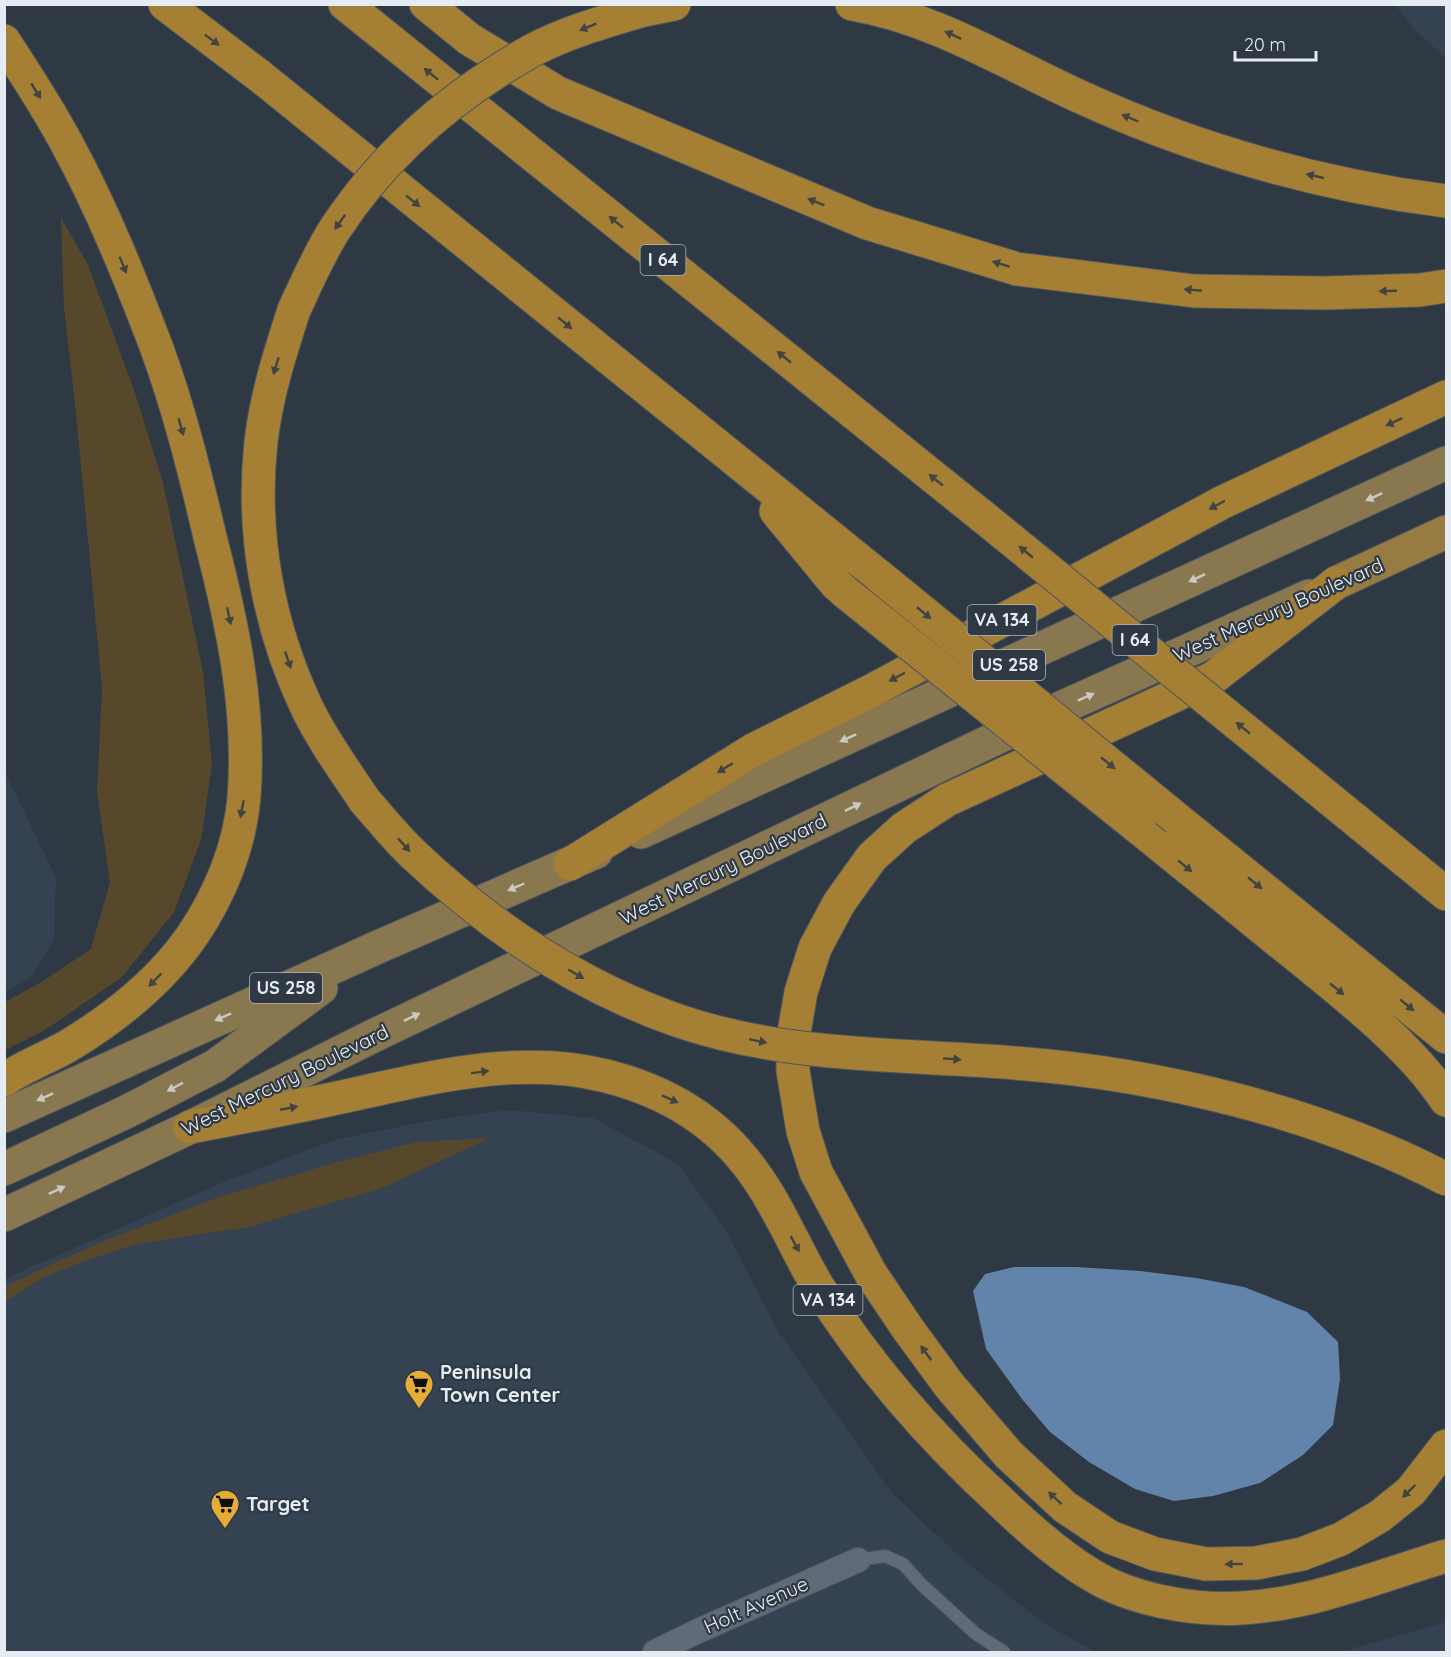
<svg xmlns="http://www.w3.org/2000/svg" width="1451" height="1657" viewBox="0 0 1451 1657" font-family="Quicksand,sans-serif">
  <rect width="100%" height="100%" fill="#2f3944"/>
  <!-- built -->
  <g fill="#354252">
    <polygon points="1395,5 1446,5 1446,58 1419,34"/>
    <polygon points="5,772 56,878 54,940 32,976 5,993"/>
    <polygon points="510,1110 593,1118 678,1164 727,1232 776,1328 891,1492 960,1557 1045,1624 1096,1652 5,1652 4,1279 221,1183 334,1140 439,1119"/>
    <polygon points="1446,1622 1446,1652 1340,1652"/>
  </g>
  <!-- green -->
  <g fill="#58482b">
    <polygon points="61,218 88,265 134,390 163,483 203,672 212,764 201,840 174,912 122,977 45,1030 5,1050 5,1002 40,983 91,949 110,882 97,792 102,688 76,413 64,308"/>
    <polygon points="490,1138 380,1189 248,1227 136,1244 87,1260 42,1278 5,1302 5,1286 101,1242 219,1197 338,1162 416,1142"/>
  </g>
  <!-- water -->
  <polygon fill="#6284ab" points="1014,1267 1076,1267 1140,1271 1196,1278 1244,1287 1307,1312 1338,1342 1340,1379 1333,1425 1303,1455 1260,1483 1213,1496 1174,1501 1135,1489 1089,1462 1050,1432 1022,1399 986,1349 973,1291 985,1274"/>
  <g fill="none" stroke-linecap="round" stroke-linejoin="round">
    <!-- service casing -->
    <g stroke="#4d555e" stroke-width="14">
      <polyline id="service" points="858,1560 885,1556 903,1564 922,1585 976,1634 1004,1652"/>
    </g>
    <!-- minor casing -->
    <g stroke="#4d555e" stroke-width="26">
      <polyline id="minor" points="655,1652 698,1631 858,1560"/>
    </g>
    <!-- primary casing -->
    <g stroke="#4d555e" stroke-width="35">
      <g id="primary">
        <polyline points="641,832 1446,463"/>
        <polyline points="4,1116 378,947 596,852"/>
        <polyline points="4,1169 126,1112 215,1066 321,988"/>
        <polyline points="4,1215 197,1124 373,1036 1032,721 1309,596"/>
      </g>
    </g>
    <!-- trunk casing -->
    <g stroke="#4d555e" stroke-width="35">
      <polyline id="trunk" points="1336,583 1446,532"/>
    </g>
    <!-- motorway casing -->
    <g stroke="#4d555e" stroke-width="35">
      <g id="motorway">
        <polyline points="165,4 261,77 879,576"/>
        <polyline points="345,4 982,516"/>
        <polyline points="426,4 469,39 558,93 867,223 1017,269 1194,291 1325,293 1420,290 1446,286"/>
        <path d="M852,4C935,18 1007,64 1083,98C1196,150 1324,186 1446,201"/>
        <polyline points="644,10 674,4"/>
        <path d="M4,41C26,75 48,108 67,144C102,208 130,278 156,346C179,408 195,473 210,537C232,622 251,708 244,797C240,846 220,895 192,936C160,982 116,1017 68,1046C47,1058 24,1066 4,1080"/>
        <path d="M294,310C280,353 266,397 261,442C251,533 268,626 307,708C323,741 345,771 365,801"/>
        <polyline points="776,511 836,584 845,592"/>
        <polyline points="1336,583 1213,678 947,800 904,828 872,857 839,903 815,948 801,992 793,1038 793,1071 803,1131 816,1172 871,1274 908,1329 949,1385 1009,1455 1065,1507 1110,1537 1155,1554 1206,1564 1256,1563 1302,1554 1341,1539 1380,1516 1411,1491 1446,1446"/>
        <polyline points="1288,765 1446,894"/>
        <polyline points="1177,819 1446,1037"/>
        <path d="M1140,829C1194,873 1249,917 1303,961C1351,1000 1413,1049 1446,1100"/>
        <polyline points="570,864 753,750 871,691 1223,502 1446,397"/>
        <path d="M190,1127C234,1119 279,1110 323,1101C414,1082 514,1052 606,1076C666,1091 718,1122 754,1173C779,1207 795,1248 817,1285C868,1366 932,1439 1002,1503C1029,1529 1057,1554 1090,1574C1131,1600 1194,1611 1242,1608C1313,1604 1379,1576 1446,1556"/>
      </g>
    </g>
    <!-- service -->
    <use href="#service" stroke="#606b77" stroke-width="12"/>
    <!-- minor -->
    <use href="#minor" stroke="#606b77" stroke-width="24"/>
    <!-- primary -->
    <use href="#primary" stroke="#89774f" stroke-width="33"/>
    <!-- trunk -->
    <use href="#trunk" stroke="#977b42" stroke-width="33"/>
    <!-- motorway -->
    <use href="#motorway" stroke="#a57f34" stroke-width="33"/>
    <!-- motorway-bridge casing -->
    <g stroke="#4d555e" stroke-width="35" stroke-linecap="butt">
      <g id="motorway-bridge">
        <path d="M294,310C307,282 319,254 335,229C385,153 454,94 533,50C567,32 607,21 644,10"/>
        <polyline points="982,516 1288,765"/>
        <polyline points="879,576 1177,819"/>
        <polyline points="845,592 1140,829"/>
        <path d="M365,801C381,819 396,838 413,854C488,925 577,985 676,1020C785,1058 901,1054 1015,1063C1160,1074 1317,1112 1446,1179"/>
      </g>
    </g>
    <!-- motorway-bridge -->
    <use href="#motorway-bridge" stroke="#a57f34" stroke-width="33"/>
  </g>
  <!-- one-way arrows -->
  <defs><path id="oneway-solid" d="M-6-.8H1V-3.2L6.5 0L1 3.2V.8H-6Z" transform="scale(1.5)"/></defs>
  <g fill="#414442">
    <use href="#oneway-solid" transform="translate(588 27) rotate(158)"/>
    <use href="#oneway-solid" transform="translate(953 35) rotate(-155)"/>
    <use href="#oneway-solid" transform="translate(212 40) rotate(37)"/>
    <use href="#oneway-solid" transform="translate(431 74) rotate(-141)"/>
    <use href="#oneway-solid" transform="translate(36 91) rotate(59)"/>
    <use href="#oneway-solid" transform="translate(1130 118) rotate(-157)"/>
    <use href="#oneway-solid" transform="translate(1315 176) rotate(-167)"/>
    <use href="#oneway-solid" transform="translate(413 201) rotate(39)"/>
    <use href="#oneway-solid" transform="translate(816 202) rotate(-158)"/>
    <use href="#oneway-solid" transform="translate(340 222) rotate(125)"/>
    <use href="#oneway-solid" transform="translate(616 222) rotate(-141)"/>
    <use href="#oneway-solid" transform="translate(1001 264) rotate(-163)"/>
    <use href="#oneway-solid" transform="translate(123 265) rotate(68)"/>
    <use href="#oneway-solid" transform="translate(1193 290) rotate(-176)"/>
    <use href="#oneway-solid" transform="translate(1388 291) rotate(178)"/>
    <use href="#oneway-solid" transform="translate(565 323) rotate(39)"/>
    <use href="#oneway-solid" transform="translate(784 357) rotate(-141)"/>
    <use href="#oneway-solid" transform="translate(276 366) rotate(107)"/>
    <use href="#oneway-solid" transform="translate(1394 422) rotate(155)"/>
    <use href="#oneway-solid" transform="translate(181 427) rotate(74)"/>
    <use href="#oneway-solid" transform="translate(936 480) rotate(-141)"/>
    <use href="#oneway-solid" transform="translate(1217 505) rotate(152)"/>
    <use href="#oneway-solid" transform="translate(1026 552) rotate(-141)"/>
    <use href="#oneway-solid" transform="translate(924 613) rotate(39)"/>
    <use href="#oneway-solid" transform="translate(229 616) rotate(78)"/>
    <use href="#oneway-solid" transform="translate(288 660) rotate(71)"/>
    <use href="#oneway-solid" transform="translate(897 677) rotate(152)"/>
    <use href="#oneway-solid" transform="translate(1243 728) rotate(-141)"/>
    <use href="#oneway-solid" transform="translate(1108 763) rotate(39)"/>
    <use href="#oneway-solid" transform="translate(725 768) rotate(148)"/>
    <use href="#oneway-solid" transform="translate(242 809) rotate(101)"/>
    <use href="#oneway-solid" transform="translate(404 845) rotate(48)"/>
    <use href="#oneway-solid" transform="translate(1185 866) rotate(39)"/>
    <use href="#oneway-solid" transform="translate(1255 883) rotate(39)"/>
    <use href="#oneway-solid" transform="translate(576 974) rotate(30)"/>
    <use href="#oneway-solid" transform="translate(155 980) rotate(134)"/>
    <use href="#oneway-solid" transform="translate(1337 989) rotate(39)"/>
    <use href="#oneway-solid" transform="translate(1407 1005) rotate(39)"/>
    <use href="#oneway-solid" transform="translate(758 1041) rotate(12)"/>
    <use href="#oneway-solid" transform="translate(952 1059) rotate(4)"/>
    <use href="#oneway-solid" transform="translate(480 1072) rotate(-7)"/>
    <use href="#oneway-solid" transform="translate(670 1099) rotate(24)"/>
    <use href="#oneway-solid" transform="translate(289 1108) rotate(-11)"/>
    <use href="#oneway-solid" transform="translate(795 1244) rotate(61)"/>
    <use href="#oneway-solid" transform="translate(926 1353) rotate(-126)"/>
    <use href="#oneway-solid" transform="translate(1409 1491) rotate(136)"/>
    <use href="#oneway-solid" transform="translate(1055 1498) rotate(-137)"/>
    <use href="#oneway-solid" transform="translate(1234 1564) rotate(179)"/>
  </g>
  <g fill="#cac9c2">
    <use href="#oneway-solid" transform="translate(1374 497) rotate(155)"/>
    <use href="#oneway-solid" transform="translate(1197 578) rotate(155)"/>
    <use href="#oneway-solid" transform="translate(1086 697) rotate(-24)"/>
    <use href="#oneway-solid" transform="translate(848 738) rotate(156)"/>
    <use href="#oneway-solid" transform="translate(853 807) rotate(-26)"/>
    <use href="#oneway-solid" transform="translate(516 887) rotate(157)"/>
    <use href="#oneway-solid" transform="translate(223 1017) rotate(156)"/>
    <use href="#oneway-solid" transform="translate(412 1017) rotate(-26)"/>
    <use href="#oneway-solid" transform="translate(175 1087) rotate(152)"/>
    <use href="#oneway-solid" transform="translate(45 1097) rotate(156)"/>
    <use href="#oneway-solid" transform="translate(57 1190) rotate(-25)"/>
  </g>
  <!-- icons -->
  <defs>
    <g id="supermarket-pin" transform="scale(1.5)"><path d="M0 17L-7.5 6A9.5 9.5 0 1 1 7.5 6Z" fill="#e6ad36" stroke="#2f3944"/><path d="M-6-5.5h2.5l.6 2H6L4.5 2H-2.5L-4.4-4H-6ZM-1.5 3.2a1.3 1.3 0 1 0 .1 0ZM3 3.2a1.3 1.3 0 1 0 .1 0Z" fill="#111"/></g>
  </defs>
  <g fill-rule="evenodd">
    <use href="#supermarket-pin" x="419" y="1384"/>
    <use href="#supermarket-pin" x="225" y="1504"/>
  </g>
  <g text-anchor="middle" stroke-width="4.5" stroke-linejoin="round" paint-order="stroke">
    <!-- shield labels -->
    <g fill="#2f3944" stroke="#afb6be" stroke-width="1.5">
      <rect x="640.5" y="245" width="45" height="30" rx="4.5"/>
      <rect x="967.5" y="605" width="69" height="30" rx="4.5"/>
      <rect x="1112.5" y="625" width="45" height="30" rx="4.5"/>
      <rect x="973" y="650" width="72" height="30" rx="4.5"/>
      <rect x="250" y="973" width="72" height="30" rx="4.5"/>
      <rect x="793.5" y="1285" width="69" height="30" rx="4.5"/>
    </g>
    <g font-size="18" font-weight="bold" fill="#e6ecf3">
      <text x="663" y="266">I 64</text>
      <text x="1002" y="626">VA 134</text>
      <text x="1135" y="646">I 64</text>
      <text x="1009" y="671">US 258</text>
      <text x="286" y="994">US 258</text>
      <text x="828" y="1306">VA 134</text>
    </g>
    <!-- street labels -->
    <g font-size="20" fill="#e6ecf3" stroke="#2f3944">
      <text transform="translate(1278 610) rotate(-24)" y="7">West Mercury Boulevard</text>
      <text transform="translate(723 869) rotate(-26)" y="7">West Mercury Boulevard</text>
      <text transform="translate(285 1080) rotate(-26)" y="7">West Mercury Boulevard</text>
      <text transform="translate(756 1605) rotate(-24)" y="7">Holt Avenue</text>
    </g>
    <!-- poi labels -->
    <g font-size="20" font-weight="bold" fill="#e6ecf3" stroke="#2f3944" text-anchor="start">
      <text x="440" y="1379">Peninsula<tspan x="440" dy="23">Town Center</tspan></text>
      <text x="246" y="1511">Target</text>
    </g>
  </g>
  <!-- border -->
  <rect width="1451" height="1657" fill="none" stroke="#e6ecf3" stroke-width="12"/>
  <!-- scale -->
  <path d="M1235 51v9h81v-9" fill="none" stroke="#e6ecf3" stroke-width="3"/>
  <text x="1244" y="51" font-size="18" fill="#e6ecf3" stroke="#2f3944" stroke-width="4.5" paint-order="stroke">20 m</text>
</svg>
